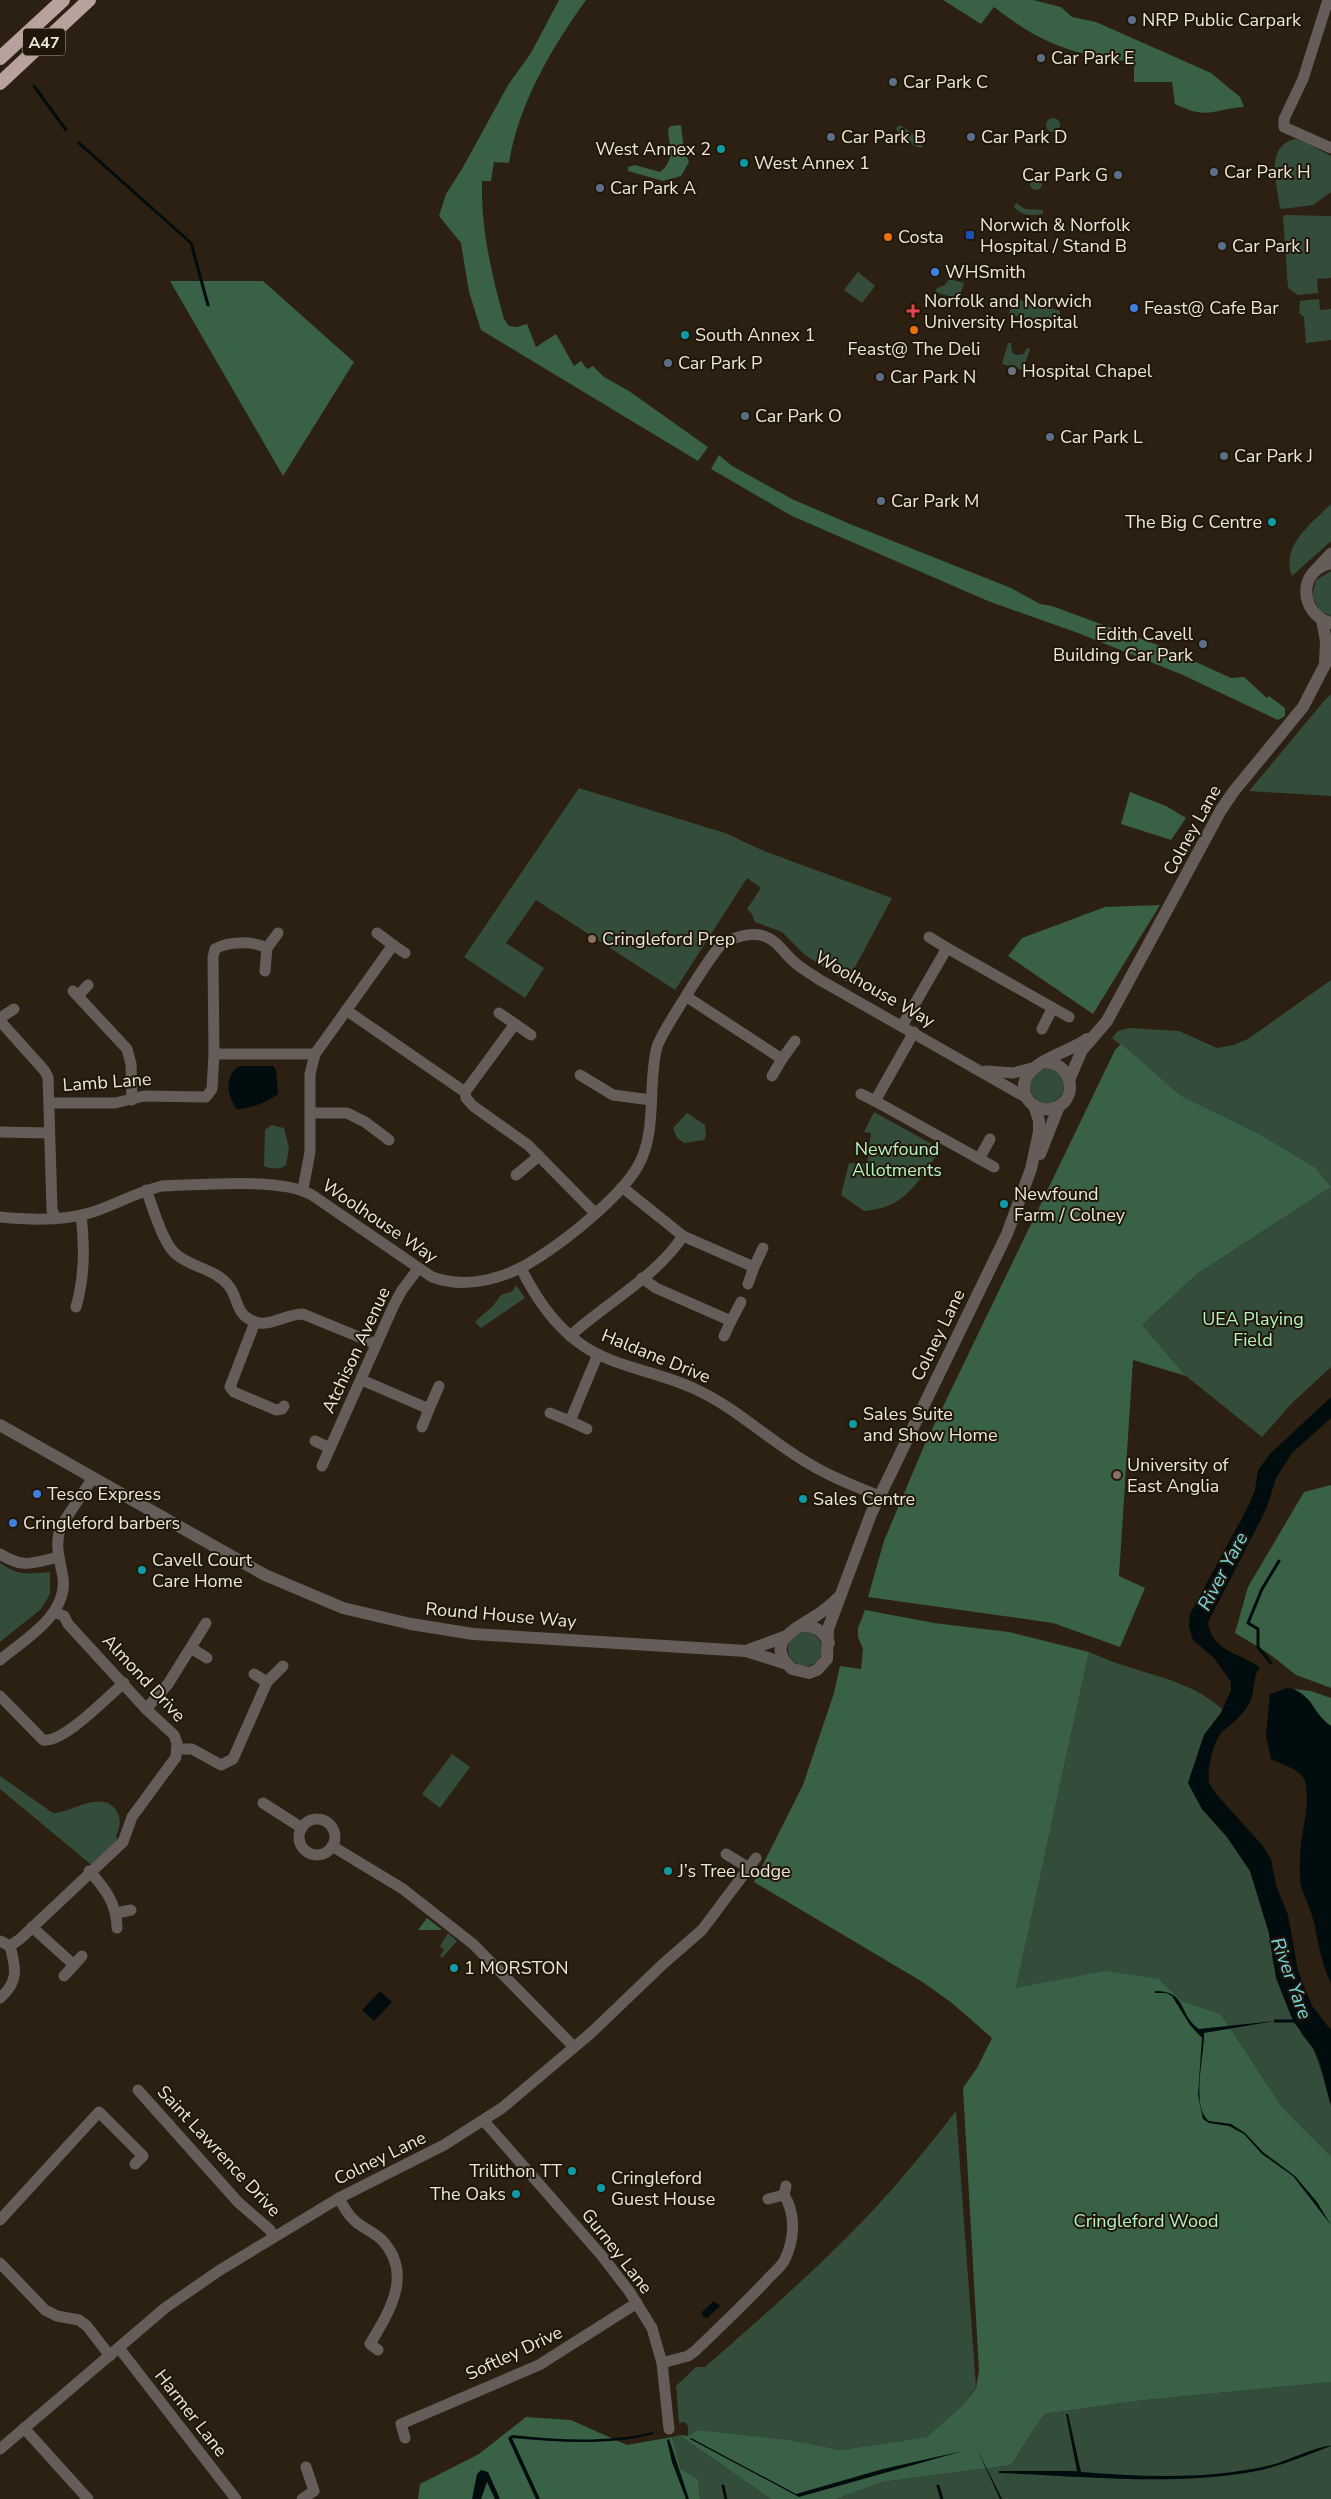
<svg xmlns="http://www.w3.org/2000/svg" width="1331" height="2499" viewBox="0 0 1331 2499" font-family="'Nunito Sans',sans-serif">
  <rect width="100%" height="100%" fill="#2b2011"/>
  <!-- green -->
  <g fill="#344d3b">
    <circle cx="1053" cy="125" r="7"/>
    <path d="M900,125L923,141L922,148C915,148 898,136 896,128Z"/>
    <path d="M1295,139L1307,143L1331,156V192L1313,205L1282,209L1280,208C1277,184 1264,147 1295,139Z"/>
    <circle cx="1036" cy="184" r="6"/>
    <path d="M1016,203L1025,209L1043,210V214C1032,216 1022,216 1014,207Z"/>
    <polygon points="1285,215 1331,216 1331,278 1317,279 1318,293 1298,295 1288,288 1283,217"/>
    <polygon points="858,272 875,286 862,303 844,290"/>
    <polygon points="949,279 964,283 959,299 935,292 937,288 945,285"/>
    <polygon points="1013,298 1060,311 1060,319 1065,325 1064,329 1009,314"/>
    <polygon points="1319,299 1320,310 1331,309 1331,340 1306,343 1304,317 1299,313 1300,301"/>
    <polygon points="1008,343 1011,343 1012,352 1016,355 1024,354 1027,348 1030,349 1023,370 1002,364"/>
    <path d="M1331,504V541L1292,576C1280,546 1313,522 1331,504Z"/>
    <polygon points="1331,571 1331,616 1320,611 1312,596 1316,580"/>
    <polygon points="1331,694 1331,796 1249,791 1324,701"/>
    <polygon points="579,788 725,833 764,851 892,898 847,982 805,955 782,932 755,922 752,914 747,909 761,888 747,878 675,990 536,900 506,943 544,968 525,998 464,957"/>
    <polygon points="1331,980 1331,1367 1291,1404 1262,1437 1186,1376 1142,1325 1197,1274 1331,1187 1315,1167 1261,1135 1180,1095 1112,1038 1118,1031 1129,1028 1179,1031 1217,1048 1233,1045 1248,1039"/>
    <circle cx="1047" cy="1086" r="17"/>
    <path d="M874,1112L941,1149C927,1169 911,1198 887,1206C880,1209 872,1210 864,1211L841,1195L849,1163L867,1164L871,1133L864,1132Z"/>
    <polygon points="687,1113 705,1125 706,1135 704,1140 684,1143 677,1138 673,1128"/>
    <path d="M271,1125L284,1128L289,1148L286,1165C281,1170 270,1169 264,1166L265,1130Z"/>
    <path d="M516,1285L525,1298L481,1328L475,1322C480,1317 485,1313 491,1308C500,1300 496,1294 512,1292Z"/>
    <path d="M0,1563C19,1576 27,1574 50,1572V1594L41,1609L0,1642Z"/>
    <circle cx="805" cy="1649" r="17"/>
    <path d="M1089,1652C1102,1657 1115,1663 1129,1667C1162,1678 1197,1685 1223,1710L1204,1735L1188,1783L1202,1809L1227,1837L1250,1871L1269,1933L1273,1963L1302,2035L1313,2048L1323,2076L1331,2106V2156L1282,2107L1221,2014L1182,2001L1159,1979L1016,1988Z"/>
    <polygon points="452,1754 470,1767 440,1808 422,1794"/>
    <path d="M0,1776L53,1813C70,1814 101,1789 116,1810C122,1819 120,1827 116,1836L119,1841L95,1868L0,1789Z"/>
    <polygon points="448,1933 457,1941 442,1958 440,1956 444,1950 440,1946"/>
    <path d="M956,2111L976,2387L963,2405L928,2437L841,2450L791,2440L698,2430L688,2436V2426L685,2422L679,2423L676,2386L696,2367H705C756,2322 807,2278 854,2230C891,2193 924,2152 956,2111Z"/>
    <polygon points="1331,2382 1331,2499 836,2499 882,2482 1011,2465 1044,2414 1136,2401"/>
    <polygon points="679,2435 771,2499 700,2499 698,2479 681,2469 672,2437"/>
  </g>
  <!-- forest -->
  <g fill="#396145">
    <path d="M559,0H586C551,49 519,103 509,163L494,162L491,181H482C481,229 491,272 504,319L509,326L517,327L527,324L536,347L556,334L574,366L581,361L587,369L593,366L604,377L629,391L708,447L698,461L481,330L469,292L461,243L439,216L446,194L462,169L508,85L531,53Z"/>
    <path d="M943,0H1033L1061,7L1072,17L1096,22L1211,73L1240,97L1244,107C1228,107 1213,115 1197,112C1190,111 1182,107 1175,104L1172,82H1134V62C1073,55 1043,45 994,7L981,24Z"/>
    <path d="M681,125L684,150L689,162L681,176L663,181L628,171V167L635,165L660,172C676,160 669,146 668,129L671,126Z"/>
    <polygon points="170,281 263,281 354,362 283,476"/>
    <polygon points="719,455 732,466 792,499 850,524 1011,588 1040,604 1052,606 1163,647 1231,678 1244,677 1267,698 1269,696 1285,708 1285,716 1278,720 1183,675 1078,633 988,601 792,516 711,469"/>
    <polygon points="1130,792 1166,806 1186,818 1171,840 1121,824"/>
    <polygon points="1160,905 1093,1014 1008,956 1022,938 1105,907"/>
    <polygon points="1121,1044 1180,1095 1261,1135 1315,1167 1331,1187 1197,1274 1142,1325 1186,1376 1133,1360 1119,1576 1145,1588 1120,1647 1053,1623 868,1597 884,1541 924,1446 1115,1050"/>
    <polygon points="1331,1485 1331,1688 1296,1675 1268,1653 1235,1633 1248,1587 1304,1492"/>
    <polygon points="865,1610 934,1623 1009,1632 1089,1652 1016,1988 1105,1971 1159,1979 1182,2001 1221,2014 1282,2107 1331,2156 1331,2382 1136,2401 1044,2414 1011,2465 882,2482 836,2499 771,2499 679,2435 688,2436 698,2430 791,2440 841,2450 927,2437 963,2405 976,2388 979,2371 963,2088 977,2068 992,2038 952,2003 921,1981 754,1882 803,1785 834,1693 840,1666 861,1669 863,1649 858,1637 858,1628"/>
    <polygon points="1294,1689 1311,1691 1331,1698 1331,1726 1320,1719 1310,1701"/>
    <polygon points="427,1918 441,1929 441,1930 418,1930"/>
    <polygon points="526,2417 571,2420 627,2445 672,2437 681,2469 698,2479 700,2499 418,2499 420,2484 479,2454"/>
  </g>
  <!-- water -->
  <g fill="#000c0e">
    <path d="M240,1066H273L276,1070L278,1094C266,1103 252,1108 237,1109C226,1096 224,1074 240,1066Z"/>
    <path d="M1331,1397V1418L1292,1453L1276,1478L1267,1507L1258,1525L1208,1622C1211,1652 1242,1653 1260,1668C1253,1674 1255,1689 1251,1700C1245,1713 1234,1722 1223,1731C1213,1740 1207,1770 1209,1783L1217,1795L1262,1845L1271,1859L1276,1885L1288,1915L1298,1971L1312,2006L1331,2030V2106L1319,2060L1313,2048L1293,2021L1276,1978L1269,1933L1250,1871L1227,1837L1202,1809L1188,1783L1204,1735L1221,1713L1231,1690V1682L1214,1658L1193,1640L1189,1627L1190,1614L1248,1507L1255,1490L1258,1470L1270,1454Z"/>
    <path d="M1287,1688C1311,1691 1313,1714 1331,1726V1984C1322,1964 1318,1944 1314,1922C1311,1910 1305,1898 1301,1886C1299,1877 1300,1865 1300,1856C1301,1831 1310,1809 1306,1785C1303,1768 1283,1766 1271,1759L1266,1735L1270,1694Z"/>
    <polygon points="380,1991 392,2002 374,2021 362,2010"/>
    <path d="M1155,1991C1188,1991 1178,2015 1199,2029L1275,2021L1204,2033C1205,2053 1190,2107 1209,2121L1231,2124L1245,2133L1263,2152L1295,2176L1317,2202L1331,2225L1293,2176L1262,2154L1244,2134L1229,2126L1209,2123L1203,2119L1198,2095L1202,2038L1190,2025L1172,1996L1166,1993H1155Z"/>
    <polygon points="714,2301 720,2306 707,2318 703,2317 702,2312"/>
    <path d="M1066,2414H1068L1081,2472C1145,2477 1212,2480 1275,2464C1285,2461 1326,2443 1331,2446C1305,2456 1279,2467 1251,2472C1169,2486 1082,2476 999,2473V2471H1077Z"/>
    <path d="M653,2432L654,2434C607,2446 560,2442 512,2438L540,2499H536L508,2438L512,2435C560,2440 607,2443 653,2432Z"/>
    <polygon points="691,2438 796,2494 883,2469 963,2451 799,2497 690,2439"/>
    <polygon points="669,2439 689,2499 686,2499 672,2462 667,2440"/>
    <polygon points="977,2449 1002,2499 1000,2499"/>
    <polygon points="481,2470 488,2472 500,2499 495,2499 487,2482 481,2499 472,2499 477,2474"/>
  </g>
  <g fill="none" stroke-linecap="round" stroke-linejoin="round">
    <!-- stream -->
    <g stroke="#000c0e" stroke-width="3">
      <polyline points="34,86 66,130"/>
      <polyline points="79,143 191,243 208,305"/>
      <polyline points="1271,1663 1258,1647 1258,1629 1248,1623 1262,1589 1279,1561"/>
      <polyline points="1275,2021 1293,2021"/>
      <polyline points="723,2486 726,2499"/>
      <polyline points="938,2486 942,2499"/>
    </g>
    <!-- minor -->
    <g stroke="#665c5a" stroke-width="11">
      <polyline points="1328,0 1303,79 1284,119 1284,127 1331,148"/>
      <polyline points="1316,569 1331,553"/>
      <path d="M278,933L267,948C254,941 228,941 215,949L213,957L214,1054H315"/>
      <polyline points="929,937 947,948"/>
      <polyline points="393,945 405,953"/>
      <polyline points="265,971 267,948"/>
      <polyline points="73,991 127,1049 131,1064 132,1100"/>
      <polyline points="78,996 88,985"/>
      <polyline points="687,997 782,1059 795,1041"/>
      <polyline points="346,1010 465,1092 466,1098 473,1106 528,1145 595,1213"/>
      <polyline points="499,1013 531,1035"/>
      <polyline points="0,1018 14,1009"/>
      <polyline points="0,1021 44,1070 48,1077 52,1210 55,1217"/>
      <polyline points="902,1026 947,948 1069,1017"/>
      <polyline points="1042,1029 1052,1009"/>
      <polyline points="986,1071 1013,1073 1032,1068"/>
      <polyline points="580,1075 613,1095 651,1100"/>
      <polyline points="772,1076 782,1059"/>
      <polyline points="465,1092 515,1024"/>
      <polyline points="861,1094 875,1101 914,1032"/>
      <polyline points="875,1101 994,1167"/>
      <polyline points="50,1103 115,1103 144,1096 206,1097 212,1089 214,1054"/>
      <polyline points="310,1113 347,1113 365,1122 389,1140"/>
      <polyline points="0,1132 49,1133"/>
      <polyline points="979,1159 990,1139"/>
      <polyline points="516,1175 539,1156"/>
      <polyline points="303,1189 310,1152 310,1074 315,1054 393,945 377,933"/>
      <path d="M146,1190C153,1207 163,1245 177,1255C193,1268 216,1269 229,1286C239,1299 235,1315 255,1322C270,1327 286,1314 303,1314L376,1344"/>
      <path d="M0,1217C29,1220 65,1221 93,1212C117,1204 137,1192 162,1186C199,1185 282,1177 312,1195L432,1277C468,1290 508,1278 539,1257C569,1238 621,1196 638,1166C658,1131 647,1084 657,1047C660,1035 713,952 721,945C733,937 750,932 764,936C776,940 782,950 790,958C798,967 810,973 820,980L1027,1098"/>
      <polyline points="683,1236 754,1267 748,1284"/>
      <polyline points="754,1267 763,1248"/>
      <path d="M521,1268C535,1297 555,1326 582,1345C613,1367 660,1372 695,1389C739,1409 771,1443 813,1466C833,1478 857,1487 879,1496"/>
      <polyline points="642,1278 656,1288 731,1321 724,1336"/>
      <path d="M76,1307C85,1276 85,1247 81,1215"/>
      <polyline points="731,1321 741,1302"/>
      <polyline points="255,1322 230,1387 234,1392 276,1410 282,1409 284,1406"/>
      <path d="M570,1336C606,1303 656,1277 683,1236L622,1187"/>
      <polyline points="362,1380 429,1409 439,1386"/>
      <polyline points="550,1413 570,1421"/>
      <polyline points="422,1427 429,1409"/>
      <polyline points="587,1429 570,1421 598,1354"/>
      <polyline points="315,1441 330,1448"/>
      <polyline points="322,1466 393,1307 402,1290 418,1269"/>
      <path d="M0,1554C24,1569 32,1563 58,1557"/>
      <polyline points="191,1648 207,1658"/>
      <path d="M0,1660C24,1640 68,1615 63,1578C60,1559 54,1545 61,1526L92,1479"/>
      <polyline points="254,1674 267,1682"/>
      <path d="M0,1696L43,1740C64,1743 107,1697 124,1683"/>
      <polyline points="146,1709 168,1684 206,1623"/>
      <polyline points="177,1749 192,1749 221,1765 233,1759 267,1682 283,1666"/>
      <polyline points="263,1803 302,1828"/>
      <circle cx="317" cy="1837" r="18"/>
      <polyline points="332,1846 403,1889 473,1944 574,2047"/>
      <polyline points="726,1854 749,1868"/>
      <path d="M89,1871C105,1888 117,1904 117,1928"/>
      <polyline points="117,1913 131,1910"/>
      <polyline points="32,1927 74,1965 82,1956"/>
      <polyline points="0,1941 10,1946 20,1939 123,1842 132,1817 176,1757 177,1743 174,1735 146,1709 68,1624 64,1616 54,1612"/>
      <polyline points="64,1976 74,1965"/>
      <path d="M0,1998C19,1982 16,1968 10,1946"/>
      <polyline points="138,2090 238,2202 270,2230 274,2237"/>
      <polyline points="484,2121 602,2256 629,2291 652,2328 662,2363 669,2429"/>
      <path d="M339,2198C343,2206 347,2214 354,2220C362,2228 374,2232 382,2240C414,2274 389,2312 370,2344L378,2350"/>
      <polyline points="768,2199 784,2195"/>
      <polyline points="0,2220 99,2112 143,2156 135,2164"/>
      <polyline points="0,2263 45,2310 57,2316 79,2320 87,2326 110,2356"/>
      <polyline points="119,2348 236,2499"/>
      <path d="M662,2363L688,2356L695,2351C719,2328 743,2305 766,2281C772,2274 780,2268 784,2261C795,2240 796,2214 784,2195L786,2186"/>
      <polyline points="24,2428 88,2499"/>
      <polyline points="405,2438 401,2424 539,2365 637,2303"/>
      <polyline points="0,2449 165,2308 220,2270 339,2198 444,2145 502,2108 591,2033 663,1964 702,1930 756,1858"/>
      <polyline points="302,2499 314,2491 306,2467"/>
    </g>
    <!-- tertiary -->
    <g stroke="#665c5a" stroke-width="12">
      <path d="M1331,563C1297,570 1299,614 1331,623"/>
      <polyline points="1322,620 1326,641 1325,662"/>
      <path d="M1041,1063C1073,1058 1082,1104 1050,1109C1044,1110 1038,1108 1032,1104C1027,1100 1024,1094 1024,1088C1022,1062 1069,1053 1087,1039"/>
      <polyline points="1070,1078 1082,1050 1107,1021 1221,810 1234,791 1303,707 1331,653"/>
      <polyline points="1040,1154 1059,1106"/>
      <polyline points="0,1425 265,1575 343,1608 411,1624 473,1634 746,1651 787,1664"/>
      <path d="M839,1597C832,1604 825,1610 817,1615C798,1628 762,1642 792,1669L809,1673L817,1670L827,1659L828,1629L871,1514L1007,1234L1031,1169L1039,1132V1121L1034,1105"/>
      <path d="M800,1626C815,1625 822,1630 829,1643"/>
      <polyline points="746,1651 784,1637"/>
    </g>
    <!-- trunk -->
    <g stroke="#b9a29d" stroke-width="14">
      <polyline points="0,58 63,0"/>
      <polyline points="0,83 89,0"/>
    </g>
  </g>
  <!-- markers -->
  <g fill="#5c6f8a" stroke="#211708" stroke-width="2">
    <circle cx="1132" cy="20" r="5"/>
    <circle cx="1041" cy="58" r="5"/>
    <circle cx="893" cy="82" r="5"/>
    <circle cx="831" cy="137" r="5"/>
    <circle cx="971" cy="137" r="5"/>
    <circle cx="1214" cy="172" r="5"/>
    <circle cx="1118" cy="175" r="5"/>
    <circle cx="600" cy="188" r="5"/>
    <circle cx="1222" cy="246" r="5"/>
    <circle cx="668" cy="363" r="5"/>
    <circle cx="880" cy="377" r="5"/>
    <circle cx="745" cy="416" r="5"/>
    <circle cx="1050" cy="437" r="5"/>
    <circle cx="1224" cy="456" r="5"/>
    <circle cx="881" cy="501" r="5"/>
    <circle cx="1203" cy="644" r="5"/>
  </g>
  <g fill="#0f9aa8" stroke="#211708" stroke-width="2">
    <circle cx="721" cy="149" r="5"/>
    <circle cx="744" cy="163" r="5"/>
    <circle cx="685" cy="335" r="5"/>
    <circle cx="1272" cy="522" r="5"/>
    <circle cx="1004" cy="1204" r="5"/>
    <circle cx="853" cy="1424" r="5"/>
    <circle cx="803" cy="1499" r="5"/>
    <circle cx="142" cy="1570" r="5"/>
    <circle cx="668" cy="1871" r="5"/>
    <circle cx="454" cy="1968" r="5"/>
    <circle cx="572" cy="2171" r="5"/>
    <circle cx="601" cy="2188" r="5"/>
    <circle cx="516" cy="2194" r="5"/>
  </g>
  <rect fill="#1a4fb4" stroke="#211708" stroke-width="2" x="965" y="230" width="10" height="10" rx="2.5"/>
  <g fill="#e8710a" stroke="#211708" stroke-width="2">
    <circle cx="888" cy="237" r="5"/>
    <circle cx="914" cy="330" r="5"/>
  </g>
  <g fill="#3f7fe0" stroke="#211708" stroke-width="2">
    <circle cx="935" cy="272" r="5"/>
    <circle cx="1134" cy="308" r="5"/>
    <circle cx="37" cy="1494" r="5"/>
    <circle cx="13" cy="1523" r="5"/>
  </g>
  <path fill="#e0444e" stroke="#211708" stroke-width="2" d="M910.5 303.5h5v5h5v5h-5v5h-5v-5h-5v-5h5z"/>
  <circle fill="#6b7280" stroke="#211708" stroke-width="2" cx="1012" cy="371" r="5"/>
  <g fill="#8d6e63" stroke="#211708" stroke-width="2">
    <circle cx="592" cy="939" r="5"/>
    <circle cx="1117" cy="1475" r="5"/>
  </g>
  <g text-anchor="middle" stroke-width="4" stroke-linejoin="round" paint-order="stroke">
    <!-- shield labels -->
    <rect fill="#211708" stroke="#b0a89c" stroke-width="1" x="23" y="28.5" width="42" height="27" rx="4"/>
    <g font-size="16" font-weight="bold" fill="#ede6dc">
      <text x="44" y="48">A47</text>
    </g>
    <!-- poi labels -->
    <g font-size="18" fill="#ede6dc" stroke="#211708" text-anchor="start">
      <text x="1142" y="26">NRP Public Carpark</text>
      <text x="1051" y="64">Car Park E</text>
      <text x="903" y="88">Car Park C</text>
      <text x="841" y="143">Car Park B</text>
      <text x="981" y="143">Car Park D</text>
      <text x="711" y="155" text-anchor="end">West Annex 2</text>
      <text x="754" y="169">West Annex 1</text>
      <text x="1224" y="178">Car Park H</text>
      <text x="1108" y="181" text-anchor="end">Car Park G</text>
      <text x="610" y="194">Car Park A</text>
      <text x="980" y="231">Norwich &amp; Norfolk<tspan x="980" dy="21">Hospital / Stand B</tspan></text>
      <text x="898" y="243">Costa</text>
      <text x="1232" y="252">Car Park I</text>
      <text x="945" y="278">WHSmith</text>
      <text x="924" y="307">Norfolk and Norwich<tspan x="924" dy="21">University Hospital</tspan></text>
      <text x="1144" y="314">Feast@ Cafe Bar</text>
      <text x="695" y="341">South Annex 1</text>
      <text x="914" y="355" text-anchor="middle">Feast@ The Deli</text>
      <text x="678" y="369">Car Park P</text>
      <text x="1022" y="377">Hospital Chapel</text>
      <text x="890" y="383">Car Park N</text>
      <text x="755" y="422">Car Park O</text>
      <text x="1060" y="443">Car Park L</text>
      <text x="1234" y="462">Car Park J</text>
      <text x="891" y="507">Car Park M</text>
      <text x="1262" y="528" text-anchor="end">The Big C Centre</text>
      <text x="1193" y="640" text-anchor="end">Edith Cavell<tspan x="1193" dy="21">Building Car Park</tspan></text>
      <text x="602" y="945">Cringleford Prep</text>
      <text x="1014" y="1200">Newfound<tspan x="1014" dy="21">Farm / Colney</tspan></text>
      <text x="863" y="1420">Sales Suite<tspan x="863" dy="21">and Show Home</tspan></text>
      <text x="1127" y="1471">University of<tspan x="1127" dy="21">East Anglia</tspan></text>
      <text x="47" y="1500">Tesco Express</text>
      <text x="813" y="1505">Sales Centre</text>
      <text x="23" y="1529">Cringleford barbers</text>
      <text x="152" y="1566">Cavell Court<tspan x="152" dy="21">Care Home</tspan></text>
      <text x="678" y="1877">J’s Tree Lodge</text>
      <text x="464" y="1974">1 MORSTON</text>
      <text x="562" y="2177" text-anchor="end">Trilithon TT</text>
      <text x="611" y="2184">Cringleford<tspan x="611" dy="21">Guest House</tspan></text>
      <text x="506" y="2200" text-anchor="end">The Oaks</text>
    </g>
    <!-- street labels -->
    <g font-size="18" fill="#ede6dc" stroke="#211708">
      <text transform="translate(1192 830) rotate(-61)" y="6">Colney Lane</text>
      <text transform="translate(875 989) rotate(30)" y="6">Woolhouse Way</text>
      <text transform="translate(107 1082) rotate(-4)" y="6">Lamb Lane</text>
      <text transform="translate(380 1221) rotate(34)" y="6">Woolhouse Way</text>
      <text transform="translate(938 1335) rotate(-64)" y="6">Colney Lane</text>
      <text transform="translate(356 1350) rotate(-65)" y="6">Atchison Avenue</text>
      <text transform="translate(656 1356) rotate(22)" y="6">Haldane Drive</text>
      <text transform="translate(501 1615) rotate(5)" y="6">Round House Way</text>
      <text transform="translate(144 1678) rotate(47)" y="6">Almond Drive</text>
      <text transform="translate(219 2151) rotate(47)" y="6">Saint Lawrence Drive</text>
      <text transform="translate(380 2158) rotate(-26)" y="6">Colney Lane</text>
      <text transform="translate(617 2251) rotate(52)" y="6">Gurney Lane</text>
      <text transform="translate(514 2353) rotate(-25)" y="6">Softley Drive</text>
      <text transform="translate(191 2413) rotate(52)" y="6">Harmer Lane</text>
    </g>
    <!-- park labels -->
    <g font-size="18" fill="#b2f4c4" stroke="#211708">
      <text x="897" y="1155">Newfound<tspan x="897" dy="21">Allotments</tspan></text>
      <text x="1253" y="1325">UEA Playing<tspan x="1253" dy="21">Field</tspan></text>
      <text x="1146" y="2227">Cringleford Wood</text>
    </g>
    <!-- water labels -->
    <g font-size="19" font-style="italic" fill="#77d8e7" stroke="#211708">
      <text transform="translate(1222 1571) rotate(-62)" y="7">River Yare</text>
      <text transform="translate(1292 1978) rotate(70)" y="7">River Yare</text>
    </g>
  </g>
</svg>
